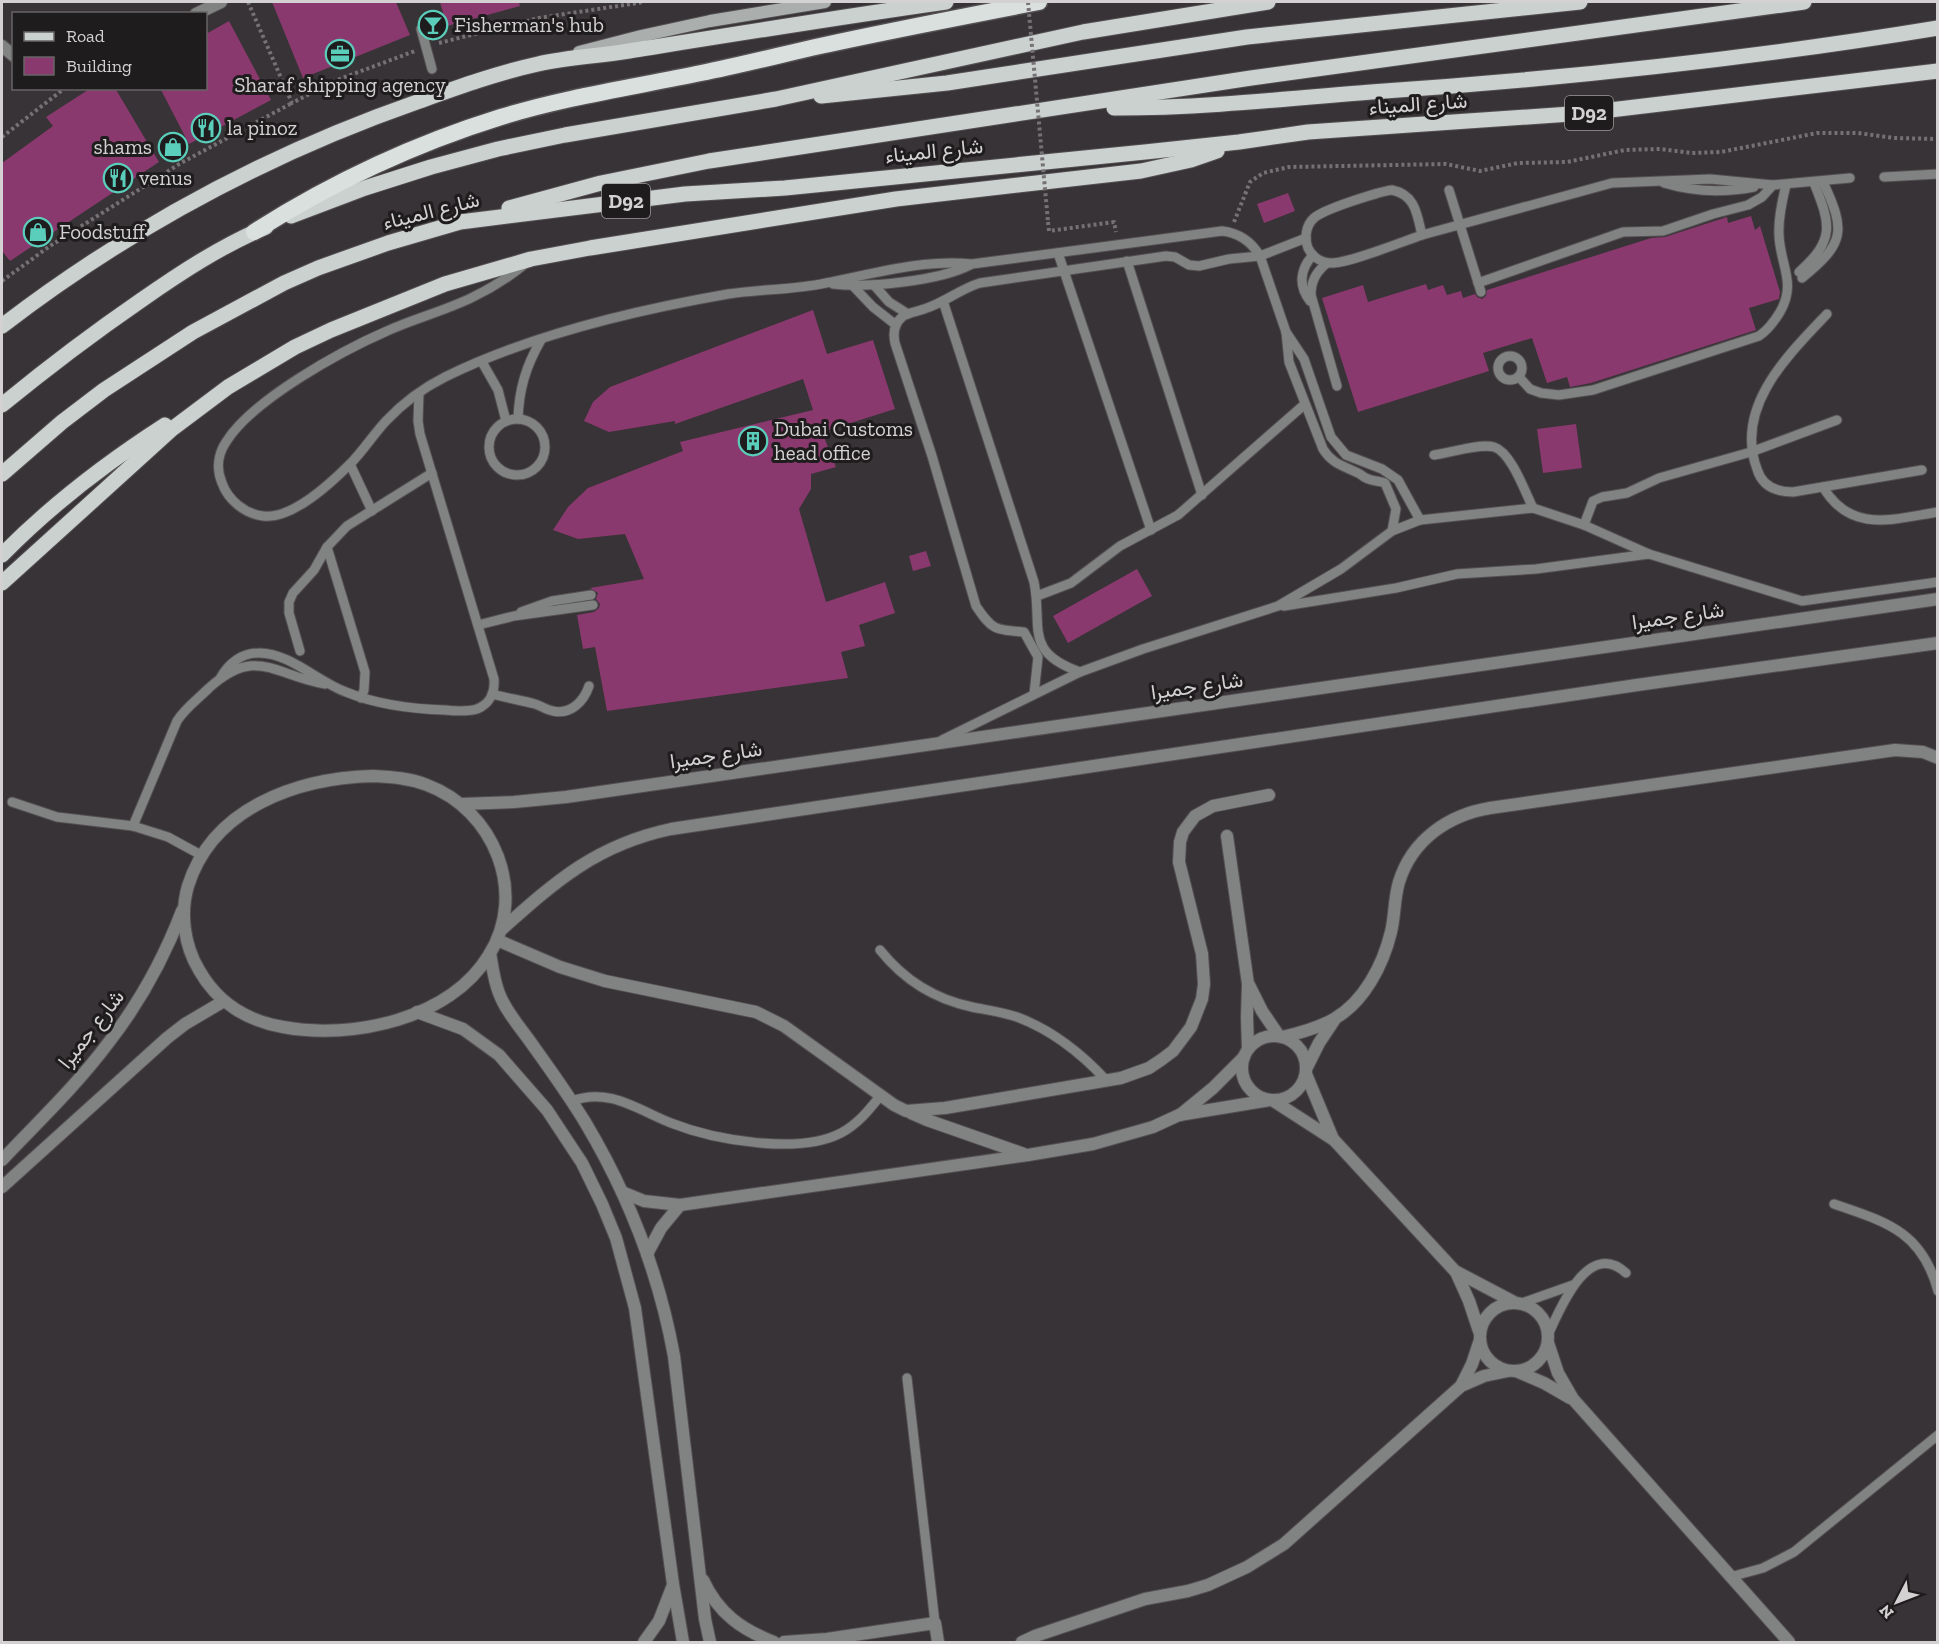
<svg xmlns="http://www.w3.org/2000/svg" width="1939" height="1644" viewBox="0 0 1939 1644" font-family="'Zilla Slab',Vazirmatn,serif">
  <rect width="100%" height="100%" fill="#383336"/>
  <!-- building -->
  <g fill="#8a396e">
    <polygon points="272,2 396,2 410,35 303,78"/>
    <polygon points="440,2 519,2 520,6 447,26"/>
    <polygon points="229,21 271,100 189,144 160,88 206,88 206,34"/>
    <polygon points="91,88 115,88 159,162 10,261 2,251 2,163 53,126 46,117"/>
    <polygon points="1288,193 1295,211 1264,223 1257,204"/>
    <polygon points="1751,216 1755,230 1760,226 1780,292 1779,299 1749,308 1756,330 1591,383 1570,387 1567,377 1547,383 1532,338 1483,353 1489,371 1358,412 1322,298 1363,285 1368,302 1426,284 1428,290 1443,285 1447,295 1461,291 1463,298 1475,294 1477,297 1482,299 1486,296 1487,290 1651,238 1665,237 1727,217 1728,223"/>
    <polygon points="813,310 827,354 873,340 895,409 822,432 836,467 811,474 811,489 799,509 826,602 885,582 895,613 859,625 865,646 841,652 848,678 607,711 595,647 583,649 577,615 594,612 599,608 600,604 596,599 598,593 590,588 644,579 625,534 578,539 553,530 568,507 588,488 683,451 680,442 813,410 803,379 675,424 675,421 609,432 584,421 593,402 610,387"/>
    <polygon points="1576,424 1582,468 1543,473 1537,429"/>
    <polygon points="926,551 931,566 913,571 909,556"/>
    <polygon points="1137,569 1152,596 1068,643 1053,616"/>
  </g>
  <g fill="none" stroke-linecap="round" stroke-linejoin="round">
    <!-- service casing -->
    <g stroke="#544f52" stroke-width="11">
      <g id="service">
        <polyline points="421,29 432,69"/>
        <polyline points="1884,177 1938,174"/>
        <path d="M1664,183C1694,192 1723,193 1754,187"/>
        <path d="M1392,190C1416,195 1417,215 1422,235C1404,241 1345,265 1329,263C1320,262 1312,256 1308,248C1304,238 1306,225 1314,218C1324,209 1378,192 1392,190Z"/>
        <polyline points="1449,190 1481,292"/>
        <polyline points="1422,235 1612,183 1710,179 1773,185 1850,178"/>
        <polyline points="1058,253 1151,530"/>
        <polyline points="1127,261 1202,495"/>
        <path d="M1327,263C1316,272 1311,281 1311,295L1337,386"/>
        <path d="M525,264C509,277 492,288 473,297C445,311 415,318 387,331C341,351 252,400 226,442C218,454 216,469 222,483C228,500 245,514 263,516C292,520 331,483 350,464C363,451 373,435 386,421C403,403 423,388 445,377C528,336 636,310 728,294C760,289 794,290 826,283C873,274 923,259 972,264L1222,231C1239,233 1251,241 1260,256L1286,332L1304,359L1331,437L1346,455L1382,469L1398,480L1420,520"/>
        <path d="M1799,272C1835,240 1831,225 1814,183"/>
        <path d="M1802,278C1845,243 1846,231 1823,182"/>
        <polyline points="1478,283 1623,232 1663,231 1713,214 1748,205 1762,197 1773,185"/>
        <path d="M833,284C868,288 939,281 970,265"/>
        <polyline points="874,285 889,302 908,314"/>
        <polyline points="853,286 873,307 896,325"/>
        <path d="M943,301L1034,582C1043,627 1023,652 1080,672"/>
        <path d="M1310,301C1298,286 1300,269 1313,255"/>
        <path d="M1827,314C1788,355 1734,407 1757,469C1762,486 1776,492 1793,492L1922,470"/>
        <path d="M1286,332L1289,362L1323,449C1332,464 1344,466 1358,473C1361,474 1363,477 1366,478C1372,481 1379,481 1385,483L1396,509L1392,531"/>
        <circle cx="1510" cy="368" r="12"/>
        <polyline points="482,362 498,390 506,421"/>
        <path d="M1519,377L1530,389L1541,393L1559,395L1593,390L1759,336C1768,330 1774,322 1780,312C1797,283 1780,265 1779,235C1778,218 1782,201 1786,185"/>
        <circle cx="517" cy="447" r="28"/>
        <path d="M518,419C519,389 526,366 541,340"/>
        <path d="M1434,455C1450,453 1479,443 1494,447C1511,452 1525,492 1533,508"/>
        <polyline points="350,464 372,511"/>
        <path d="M1823,487C1851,534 1893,519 1938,512"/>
        <polyline points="1584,525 1593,501 1602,497 1627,493 1659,478 1751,452 1837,420"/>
        <polyline points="327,547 365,672 364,690 361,698"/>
        <polyline points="1037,596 1071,583 1120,546 1178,515 1305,404"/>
        <polyline points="1284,606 1396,588 1457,574 1536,569 1649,554"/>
        <polyline points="521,612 552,601 591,595"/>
        <polyline points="478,625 514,616 593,605"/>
        <polyline points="300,651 289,613 289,602 293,593 314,570 327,547 347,526 432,473"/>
        <path d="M221,677C229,663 242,653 258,653C289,652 318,682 346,692C378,705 410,709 445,710C455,711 467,712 477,709C490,704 495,692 494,679L420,434L418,421L419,393"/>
        <path d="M492,694C506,698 521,700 535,704C541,706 547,710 553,711C571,715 584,701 589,686"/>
        <path d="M1034,694L1038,657L1024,632C995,630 992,630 976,606L932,456L895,343C893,334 894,324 902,317C908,312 917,312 924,309C944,303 960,289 980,283L1166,256L1175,257L1189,265L1199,266L1229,259L1260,256L1306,238"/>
        <polyline points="942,740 1080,672 1143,649 1278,606 1341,569 1392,531 1420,520 1533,508 1584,525 1649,554 1802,601 1938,582"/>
        <polyline points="12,802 57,817 133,826 168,837 201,855"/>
        <path d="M133,826L177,721C185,708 198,699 209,688C257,645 275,676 325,684"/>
        <path d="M880,950C904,980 934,999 972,1007C987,1010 1002,1012 1017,1017C1052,1030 1081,1053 1106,1080"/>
        <path d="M572,1101C609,1087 638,1110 671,1123C714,1140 799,1155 841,1133C858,1124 869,1110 881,1095"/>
        <path d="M1834,1204C1886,1222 1922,1231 1938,1291"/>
        <polyline points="1522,1303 1573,1285"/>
        <path d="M1548,1335C1560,1309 1588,1238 1626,1273"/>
        <polyline points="907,1378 935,1623"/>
        <polyline points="1730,1577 1763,1568 1794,1552 1938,1435"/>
      </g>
    </g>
    <!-- minor casing -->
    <g stroke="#544f52" stroke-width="14">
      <g id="minor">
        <polyline points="196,14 221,2"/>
        <polyline points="2,46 14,56"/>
        <polyline points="1227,836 1248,984 1247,1017 1248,1049"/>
        <polyline points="497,940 560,967 605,981 756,1012 784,1026 894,1105 906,1111 945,1108 1121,1078 1149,1068 1161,1060 1173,1051 1191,1027 1202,999 1204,984 1202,954 1179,862 1180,842 1183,832 1195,816 1213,806 1269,795"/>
        <path d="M490,953C493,970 495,987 503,1002C511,1018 524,1032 534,1047C552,1072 569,1096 585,1122C628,1194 659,1274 674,1356L705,1619L710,1642"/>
        <polyline points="1249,985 1262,1011 1279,1036"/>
        <polyline points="417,1012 463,1029 499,1055 547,1110 582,1163 602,1204 616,1238 635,1308 673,1584 683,1642"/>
        <circle cx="1274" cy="1068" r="32"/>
        <path d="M1282,1037C1300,1033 1318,1028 1334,1019C1364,1002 1383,965 1391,932C1395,916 1394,898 1399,882C1412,840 1448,815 1490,808L1895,750L1923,752L1938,758"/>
        <polyline points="1306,1069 1319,1043 1335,1019"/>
        <polyline points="1306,1074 1333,1139"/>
        <polyline points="1272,1100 1334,1140 1455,1271 1514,1302"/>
        <polyline points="911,1113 927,1120 1024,1154"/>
        <polyline points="1180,1115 1213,1088 1244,1057"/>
        <polyline points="622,1192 644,1201 680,1205 1028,1155 1093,1144 1153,1127 1179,1115 1270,1100"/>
        <polyline points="647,1254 661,1228 680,1205"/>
        <polyline points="1456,1272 1469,1301 1479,1331"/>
        <circle cx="1514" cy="1337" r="34"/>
        <polyline points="1548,1343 1558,1373 1573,1399 1789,1642"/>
        <polyline points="1516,1371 1544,1383 1570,1398"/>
        <polyline points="1461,1386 1472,1364 1480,1340"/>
        <path d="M703,1580C718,1613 742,1630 774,1642"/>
        <polyline points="644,1642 659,1621 673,1585"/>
        <polyline points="784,1642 827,1639 935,1623 938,1642"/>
        <polyline points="1022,1642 1035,1636 1145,1599 1188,1591 1208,1585 1247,1567 1284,1544 1461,1386 1484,1376 1508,1371"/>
      </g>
    </g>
    <!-- tertiary casing -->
    <g stroke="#544f52" stroke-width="14">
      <g id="tertiary">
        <path d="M373,776C392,777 409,778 427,785C494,810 528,893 489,955C450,1019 353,1040 283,1027C247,1021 217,1002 199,970C184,945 180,913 188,886C213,807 298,778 373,776Z"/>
        <polyline points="461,804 514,802 566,797 1938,599"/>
        <path d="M501,930C556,881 596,845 671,829L1637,685L1938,643"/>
        <path d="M2,1160C38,1122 77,1085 109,1042C140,1002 164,958 182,911"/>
        <polyline points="2,1187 167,1038 185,1024 224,1001"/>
      </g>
    </g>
    <!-- secondary casing -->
    <g stroke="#544f52" stroke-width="14">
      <polyline id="secondary" points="579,52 641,36 710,21 825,2"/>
    </g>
    <!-- primary casing -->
    <g stroke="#544f52" stroke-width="17">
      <g id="primary">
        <polyline points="821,96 947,83 1247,37 1580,2"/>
        <path d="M1114,108C1200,108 1286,99 1371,92C1561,79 1750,59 1938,28"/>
        <polyline points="509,208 601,183 709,161 1251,78 1804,2"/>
        <polyline points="291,216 365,188 431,167 498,149 565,135 776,99 1083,32 1268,2"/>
        <path d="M2,326C127,230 268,154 417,102C456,88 497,73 538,64C568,57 599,56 629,51C735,34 840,17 946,2"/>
        <path d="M2,405C46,369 92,334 140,301C180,273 221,246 266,227"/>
        <polyline points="2,474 62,422 104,390 193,332 284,283 318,268 388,243 460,222 685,194 785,188 1145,152 1239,142 1308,132 1585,113 1938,71"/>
        <path d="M2,555C51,505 106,463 165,425"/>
        <polyline points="2,583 172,429 228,387 295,347 331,330 445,284 531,259 590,248 896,199 1141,171 1191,160 1217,151"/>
      </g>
    </g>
    <!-- trunk casing -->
    <g stroke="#544f52" stroke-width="19">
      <path id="trunk" d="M254,232C331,183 414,144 501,117C566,97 634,87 701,73C741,65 780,55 820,46C893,30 966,16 1039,2"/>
    </g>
    <!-- path -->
    <g stroke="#767174" stroke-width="4" stroke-dasharray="3 3" stroke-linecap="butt">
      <polyline points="248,2 292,103 337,80 415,51"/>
      <polyline points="439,43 539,18 644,2"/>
      <polyline points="2,137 65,88"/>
      <polyline points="1048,222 1049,231 1114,222 1116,232"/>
      <polyline points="1234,222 1250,182 1263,173 1289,167 1446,164 1480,171 1518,163 1567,162 1625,150 1660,149 1692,153 1721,152 1817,133 1858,133 1894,138 1938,139"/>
      <polyline points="2,281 50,246 181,163 292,103"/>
    </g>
    <!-- service -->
    <use href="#service" stroke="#808382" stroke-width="9"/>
    <!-- minor -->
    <use href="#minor" stroke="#808382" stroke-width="12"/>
    <!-- tertiary -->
    <use href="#tertiary" stroke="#808382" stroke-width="12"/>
    <!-- secondary -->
    <use href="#secondary" stroke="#aaafae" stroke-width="12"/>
    <!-- primary -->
    <use href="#primary" stroke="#cbd1cf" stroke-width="15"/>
    <!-- trunk -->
    <use href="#trunk" stroke="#dae0de" stroke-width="16"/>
    <!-- path-bridge -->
    <polyline stroke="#767174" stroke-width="4" stroke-dasharray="3 3" stroke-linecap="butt" points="1028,2 1048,222"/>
  </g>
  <!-- icons -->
  <defs>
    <g id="bar-ring" transform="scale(1.5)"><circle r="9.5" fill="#1e1c1d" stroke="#5bcebb" stroke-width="1.5"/><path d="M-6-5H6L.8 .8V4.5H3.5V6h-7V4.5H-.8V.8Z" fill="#5bcebb"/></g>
    <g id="office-ring" transform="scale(1.5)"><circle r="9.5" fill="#1e1c1d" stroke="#5bcebb" stroke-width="1.5"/><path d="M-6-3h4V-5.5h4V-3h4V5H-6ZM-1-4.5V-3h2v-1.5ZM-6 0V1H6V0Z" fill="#5bcebb"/></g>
    <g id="restaurant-ring" transform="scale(1.5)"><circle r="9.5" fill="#1e1c1d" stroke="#5bcebb" stroke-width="1.5"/><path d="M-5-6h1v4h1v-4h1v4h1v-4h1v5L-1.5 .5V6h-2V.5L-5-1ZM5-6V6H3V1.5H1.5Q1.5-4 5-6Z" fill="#5bcebb"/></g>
    <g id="shop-ring" transform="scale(1.5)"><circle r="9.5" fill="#1e1c1d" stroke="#5bcebb" stroke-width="1.5"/><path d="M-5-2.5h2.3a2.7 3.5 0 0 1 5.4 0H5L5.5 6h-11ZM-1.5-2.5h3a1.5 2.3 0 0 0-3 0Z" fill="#5bcebb"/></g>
    <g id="building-ring" transform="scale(1.5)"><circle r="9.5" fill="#1e1c1d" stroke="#5bcebb" stroke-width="1.5"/><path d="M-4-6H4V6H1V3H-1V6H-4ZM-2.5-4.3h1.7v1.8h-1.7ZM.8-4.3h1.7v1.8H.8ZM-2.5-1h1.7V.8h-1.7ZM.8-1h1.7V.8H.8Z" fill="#5bcebb"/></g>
  </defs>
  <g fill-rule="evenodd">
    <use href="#bar-ring" x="433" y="25"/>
    <use href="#office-ring" x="340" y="54"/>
    <use href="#restaurant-ring" x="206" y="128"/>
    <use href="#shop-ring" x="173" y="147"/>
    <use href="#restaurant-ring" x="118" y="178"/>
    <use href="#shop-ring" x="38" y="232"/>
    <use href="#building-ring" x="753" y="441"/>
  </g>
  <g text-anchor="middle" stroke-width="6" stroke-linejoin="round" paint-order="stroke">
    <!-- shield labels -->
    <g fill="#1e1c1d" stroke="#9d9b9c" stroke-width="1.5">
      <rect x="1565" y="96" width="48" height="34" rx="4.5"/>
      <rect x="602" y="184" width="48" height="34" rx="4.5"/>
    </g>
    <g font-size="20" font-weight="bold" fill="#d4d1d3">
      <text x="1589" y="120">D92</text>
      <text x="626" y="208">D92</text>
    </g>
    <!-- poi labels -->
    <g font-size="21" fill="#d4d1d3" stroke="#1e1c1d" text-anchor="start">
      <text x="454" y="32">Fisherman's hub</text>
      <text x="340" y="92" text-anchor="middle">Sharaf shipping agency</text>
      <text x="227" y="135">la pinoz</text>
      <text x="152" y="154" text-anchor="end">shams</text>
      <text x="139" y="185">venus</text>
      <text x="59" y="239">Foodstuff</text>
      <text x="774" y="436">Dubai Customs<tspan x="774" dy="24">head office</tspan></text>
    </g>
    <!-- street labels -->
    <g font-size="21" fill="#d4d1d3" stroke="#1e1c1d">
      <text transform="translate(1418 104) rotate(-4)" y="7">شارع الميناء</text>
      <text transform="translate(934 151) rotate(-6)" y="7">شارع الميناء</text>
      <text transform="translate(431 211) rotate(-14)" y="7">شارع الميناء</text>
      <text transform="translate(1678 616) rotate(-8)" y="7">شارع جميرا</text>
      <text transform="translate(1197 686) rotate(-8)" y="7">شارع جميرا</text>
      <text transform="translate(716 755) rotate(-8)" y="7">شارع جميرا</text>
      <text transform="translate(91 1029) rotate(-52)" y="7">شارع جميرا</text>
    </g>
  </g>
  <!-- border -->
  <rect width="1939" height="1644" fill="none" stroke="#d4d1d3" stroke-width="6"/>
  <!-- legend -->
  <rect x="12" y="12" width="195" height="78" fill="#1e1c1d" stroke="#676466" stroke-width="1.5"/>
  <rect x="24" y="32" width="30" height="9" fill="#cbd1cf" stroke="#676466" stroke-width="1.5"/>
  <text x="66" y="42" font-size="18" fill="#d4d1d3">Road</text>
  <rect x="24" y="57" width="30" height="18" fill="#8a396e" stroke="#676466" stroke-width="1.5"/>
  <text x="66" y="72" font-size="18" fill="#d4d1d3">Building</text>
  <!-- north arrow -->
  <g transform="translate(1897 1602) rotate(228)" stroke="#1e1c1d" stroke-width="4.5" paint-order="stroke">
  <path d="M0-4.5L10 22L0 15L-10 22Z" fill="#d4d1d3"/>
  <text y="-9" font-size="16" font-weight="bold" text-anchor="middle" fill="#d4d1d3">N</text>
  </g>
</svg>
